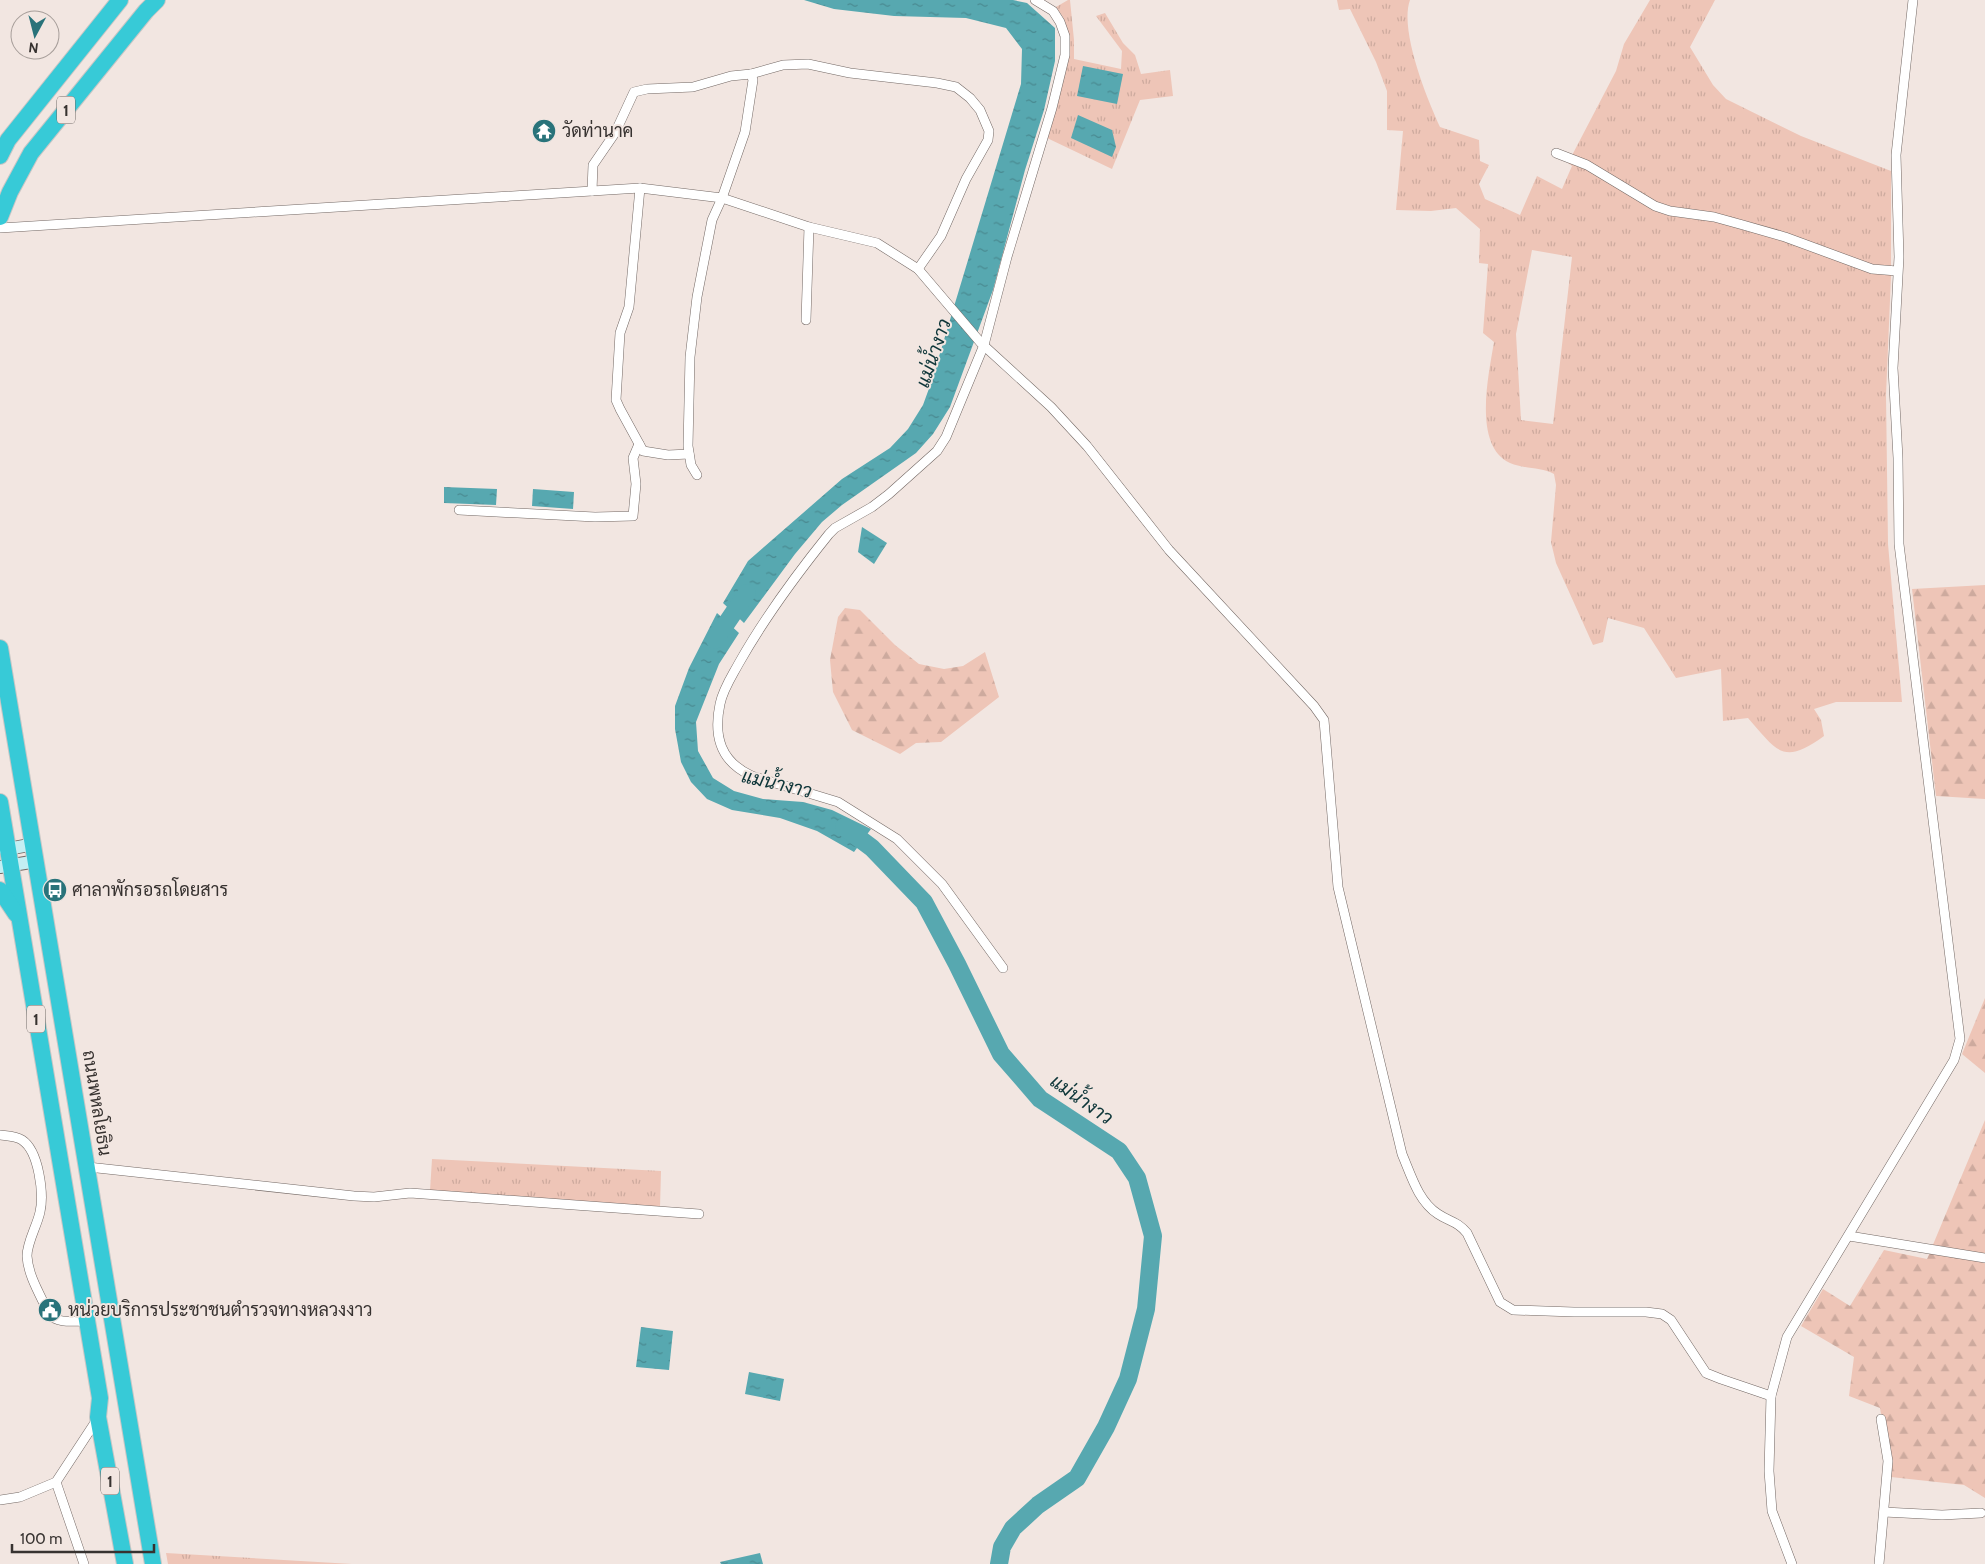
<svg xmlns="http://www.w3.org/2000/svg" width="1985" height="1564" viewBox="0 0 1985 1564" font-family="Cabin,Sarabun,sans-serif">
  <defs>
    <pattern id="grass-tufts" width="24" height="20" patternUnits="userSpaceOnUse" patternTransform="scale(1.25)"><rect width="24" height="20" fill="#eec5b7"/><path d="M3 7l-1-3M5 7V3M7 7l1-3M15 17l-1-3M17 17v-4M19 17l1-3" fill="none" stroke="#cdaa9e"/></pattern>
    <pattern id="forest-firs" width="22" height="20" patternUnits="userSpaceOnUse" patternTransform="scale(1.25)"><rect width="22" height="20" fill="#eec5b7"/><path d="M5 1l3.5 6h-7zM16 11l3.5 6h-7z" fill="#cdaa9e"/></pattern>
    <pattern id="water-ripples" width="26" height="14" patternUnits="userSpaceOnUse" patternTransform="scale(1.25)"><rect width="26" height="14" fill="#57a8b0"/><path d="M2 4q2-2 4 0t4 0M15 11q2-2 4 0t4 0" fill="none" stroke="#498990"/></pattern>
  </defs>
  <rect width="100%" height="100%" fill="#f2e6e1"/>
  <!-- grass -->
  <g fill="url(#grass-tufts)" fill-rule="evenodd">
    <polygon points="1068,0 1070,0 1074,40 1074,59 1121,69 1122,51 1096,16 1105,13 1123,43 1135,55 1141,74 1170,70 1173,96 1140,100 1112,169 1047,138 1067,29 1063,17 1056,7"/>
    <path d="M1337,0H1410C1399,30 1427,99 1440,127L1479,140L1480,161L1489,165L1479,184L1485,199L1520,215L1537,176L1562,189L1572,166L1568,163L1616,71L1624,44L1650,0H1715L1690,47L1713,85L1726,99L1801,136L1891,171V276L1886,395L1888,544L1902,702H1836L1814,709L1821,720L1824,736C1783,766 1777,751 1748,718L1723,721L1721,669L1676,678L1644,628L1608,618L1603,642L1593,645L1556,563L1551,542L1556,485L1554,474C1541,467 1524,469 1510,463C1472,446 1489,373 1494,342L1483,333L1488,264L1479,263L1480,229L1456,208L1431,211L1396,210L1403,131L1387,130V91L1376,62L1350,9L1339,10ZM1532,250L1572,257L1553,424L1521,420L1516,334Z"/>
    <polygon points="432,1159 661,1171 660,1208 430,1191"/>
    <polygon points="166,1553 352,1564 168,1564"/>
  </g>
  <!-- forest -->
  <g fill="url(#forest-firs)">
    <polygon points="1985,585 1985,799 1936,796 1912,589"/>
    <polygon points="845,608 860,610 895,645 919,664 944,669 963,666 985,652 999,697 941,742 916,743 900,754 852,730 833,692 830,660 838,617"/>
    <polygon points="1985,998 1985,1073 1962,1054"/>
    <polygon points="1985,1120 1985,1498 1964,1485 1891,1477 1880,1408 1849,1396 1854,1357 1801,1326 1823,1289 1850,1306 1884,1250 1927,1259"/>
  </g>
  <!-- water -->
  <g fill="url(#water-ripples)">
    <polygon points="804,0 1013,0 1027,3 1055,28 1055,61 1044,110 1025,170 993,290 950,407 933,434 916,453 842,505 822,522 795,554 744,623 723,603 748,561 842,479 890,448 908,429 923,405 931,383 1021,84 1022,49 1006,28 966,18 894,16 834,9"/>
    <polygon points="1083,66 1123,74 1117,104 1077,96"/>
    <polygon points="1078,115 1112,130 1116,147 1112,157 1071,138"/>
    <polygon points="444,487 497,489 496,505 444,503"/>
    <polygon points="533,489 574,492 573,509 532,506"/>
    <polygon points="862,527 887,543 874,564 858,552"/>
    <polygon points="717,613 739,633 719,664 696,722 698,751 713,778 734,791 763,799 803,802 832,810 871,829 854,852 817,831 780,818 732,810 707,799 691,782 681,762 675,729 675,706 689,668"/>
    <polygon points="641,1327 673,1331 669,1370 636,1367"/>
    <polygon points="749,1372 784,1379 780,1401 745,1394"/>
    <polygon points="760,1553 763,1564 721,1564 720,1562"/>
  </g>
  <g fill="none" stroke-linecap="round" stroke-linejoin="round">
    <!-- river -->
    <g stroke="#57a8b0" stroke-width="18">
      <polyline points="715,640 747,593"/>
      <polyline points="844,827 872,848 924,902 957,964 1001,1054 1040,1099 1119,1151 1137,1178 1153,1236 1146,1309 1128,1379 1106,1427 1077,1478 1038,1505 1013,1528 1002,1547 999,1564"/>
    </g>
    <!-- street casing -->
    <g stroke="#736864" stroke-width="10">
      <g id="street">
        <polyline points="1556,153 1587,165 1655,206 1670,211 1714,217 1743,225 1785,237 1872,269 1897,271"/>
        <polyline points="640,188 629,307 620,333 616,400 620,409 643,451 668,455 689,454"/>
        <polyline points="592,191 593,165 615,133 634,92 647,89 693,87 731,76 751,74 783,65 808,64 850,73 937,83 956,87 970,98 980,110 989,131 988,140 966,179 941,236 918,269"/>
        <path d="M0,228L640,188L722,198L809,227L877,243L918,269L981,343L1051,407L1087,446L1169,550L1314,706L1324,720L1338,887L1402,1154C1411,1175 1418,1201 1438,1214C1450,1222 1457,1221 1467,1233L1500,1302L1513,1310L1574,1312H1646L1662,1314L1671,1320L1706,1373L1721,1379L1771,1396"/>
        <polyline points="806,320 809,227"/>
        <polyline points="697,475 691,465 688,446 690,357 697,297 712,220 722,198 745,132 753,80 751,74"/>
        <polyline points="459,510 595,517 633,516 636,484 633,458 639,444"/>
        <path d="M1003,968L942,884L897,839L838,802L752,776C721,762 713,737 720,704C723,689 732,676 739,663C765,617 796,575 829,534L835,528L872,507L889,494L937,451L946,437L984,345L1007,257L1052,108L1065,55V36L1060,22L1053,11L1035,0"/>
        <path d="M0,1135C8,1136 16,1136 22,1140C39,1151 44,1194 40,1212C37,1226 27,1242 27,1256C28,1276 41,1296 49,1314C57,1324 74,1321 87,1321"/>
        <polyline points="88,1167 354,1196 374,1197 410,1193 699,1214"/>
        <polyline points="1849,1236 1985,1258"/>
        <polyline points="0,1500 20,1497 56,1482"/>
        <polyline points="1884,1512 1942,1515 1981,1513"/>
        <polyline points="84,1564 56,1482 98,1418"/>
        <polyline points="1792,1564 1772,1511 1769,1471 1771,1396 1787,1337 1954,1060 1960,1039 1899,544 1898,458 1893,368 1899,257 1896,155 1913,0"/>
        <polyline points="1879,1564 1888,1461 1881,1419"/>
      </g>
    </g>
    <!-- secondary casing -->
    <g stroke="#736864" stroke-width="14">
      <g id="secondary">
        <polyline points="0,847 8,849 34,844"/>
        <polyline points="0,867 37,861"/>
      </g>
    </g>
    <!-- highway casing -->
    <g stroke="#c7c6c5" stroke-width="18">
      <g id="highway">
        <polyline points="0,156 8,140 120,0"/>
        <polyline points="0,217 10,192 31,153 146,11 157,0"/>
        <polyline points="0,648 153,1564"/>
        <polyline points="0,802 100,1398 98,1417 125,1564"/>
        <polyline points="0,890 16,914"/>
      </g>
    </g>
    <!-- street -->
    <use href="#street" stroke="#fff" stroke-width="9"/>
    <!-- secondary -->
    <use href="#secondary" stroke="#c3eff3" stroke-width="12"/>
    <!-- highway -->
    <use href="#highway" stroke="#37cad7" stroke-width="16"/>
  </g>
  <!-- icons -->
  <defs>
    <g id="temple-disc" transform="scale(1.25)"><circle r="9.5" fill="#29737a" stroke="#f2e6e1"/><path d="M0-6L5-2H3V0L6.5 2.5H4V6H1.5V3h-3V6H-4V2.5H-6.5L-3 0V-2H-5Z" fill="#fff"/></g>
    <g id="bus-disc" transform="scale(1.25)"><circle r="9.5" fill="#29737a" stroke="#f2e6e1"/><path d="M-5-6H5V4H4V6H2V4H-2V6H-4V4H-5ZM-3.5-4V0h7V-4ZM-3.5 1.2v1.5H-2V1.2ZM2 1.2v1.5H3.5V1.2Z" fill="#fff"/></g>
    <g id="civic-disc" transform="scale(1.25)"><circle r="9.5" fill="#29737a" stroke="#f2e6e1"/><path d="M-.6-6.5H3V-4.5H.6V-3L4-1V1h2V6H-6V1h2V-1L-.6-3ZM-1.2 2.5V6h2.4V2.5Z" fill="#fff"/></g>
  </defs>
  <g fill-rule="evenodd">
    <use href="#temple-disc" x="544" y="131"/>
    <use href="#bus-disc" x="55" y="890"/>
    <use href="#civic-disc" x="50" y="1310"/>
  </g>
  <g text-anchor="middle" stroke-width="4" stroke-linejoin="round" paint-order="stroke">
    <!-- shield labels -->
    <g fill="#f2e6e1" stroke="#6f6865" stroke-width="1">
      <rect x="57" y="96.5" width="18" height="27" rx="4"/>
      <rect x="27" y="1005.5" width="18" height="27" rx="4"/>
      <rect x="101" y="1467.5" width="18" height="27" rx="4"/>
    </g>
    <g font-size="16" font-weight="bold" fill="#373230">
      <text x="66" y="116">1</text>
      <text x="36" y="1025">1</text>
      <text x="110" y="1487">1</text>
    </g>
    <!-- poi labels -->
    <g font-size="18" fill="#373230" stroke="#f2e6e1" text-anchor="start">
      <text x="562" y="137">วัดท่านาค</text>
      <text x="72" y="896">ศาลาพักรอรถโดยสาร</text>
      <text x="68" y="1316">หน่วยบริการประชาชนตำรวจทางหลวงงาว</text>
    </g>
    <!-- street labels -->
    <g font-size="18" fill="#373230" stroke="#f2e6e1">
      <text transform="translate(97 1103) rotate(81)" y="6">ถนนพหลโยธิน</text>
    </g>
    <!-- water labels -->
    <g font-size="19" font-style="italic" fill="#0e3639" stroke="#f2e6e1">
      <text transform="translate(933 353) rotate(-71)" y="7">แม่น้ำงาว</text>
      <text transform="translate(777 783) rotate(13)" y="7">แม่น้ำงาว</text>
      <text transform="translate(1082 1099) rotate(35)" y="7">แม่น้ำงาว</text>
    </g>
  </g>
  <!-- north arrow -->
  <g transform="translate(35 35) rotate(187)"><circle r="24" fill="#f2e6e1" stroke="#a79e9a"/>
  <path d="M0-4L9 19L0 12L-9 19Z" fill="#29737a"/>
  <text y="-8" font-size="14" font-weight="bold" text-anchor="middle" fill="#373230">N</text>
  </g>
  <!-- scale -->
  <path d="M12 1544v8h142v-8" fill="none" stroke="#373230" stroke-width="2.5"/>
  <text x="20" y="1544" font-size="15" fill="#373230" stroke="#f2e6e1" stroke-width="4" paint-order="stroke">100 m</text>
</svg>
